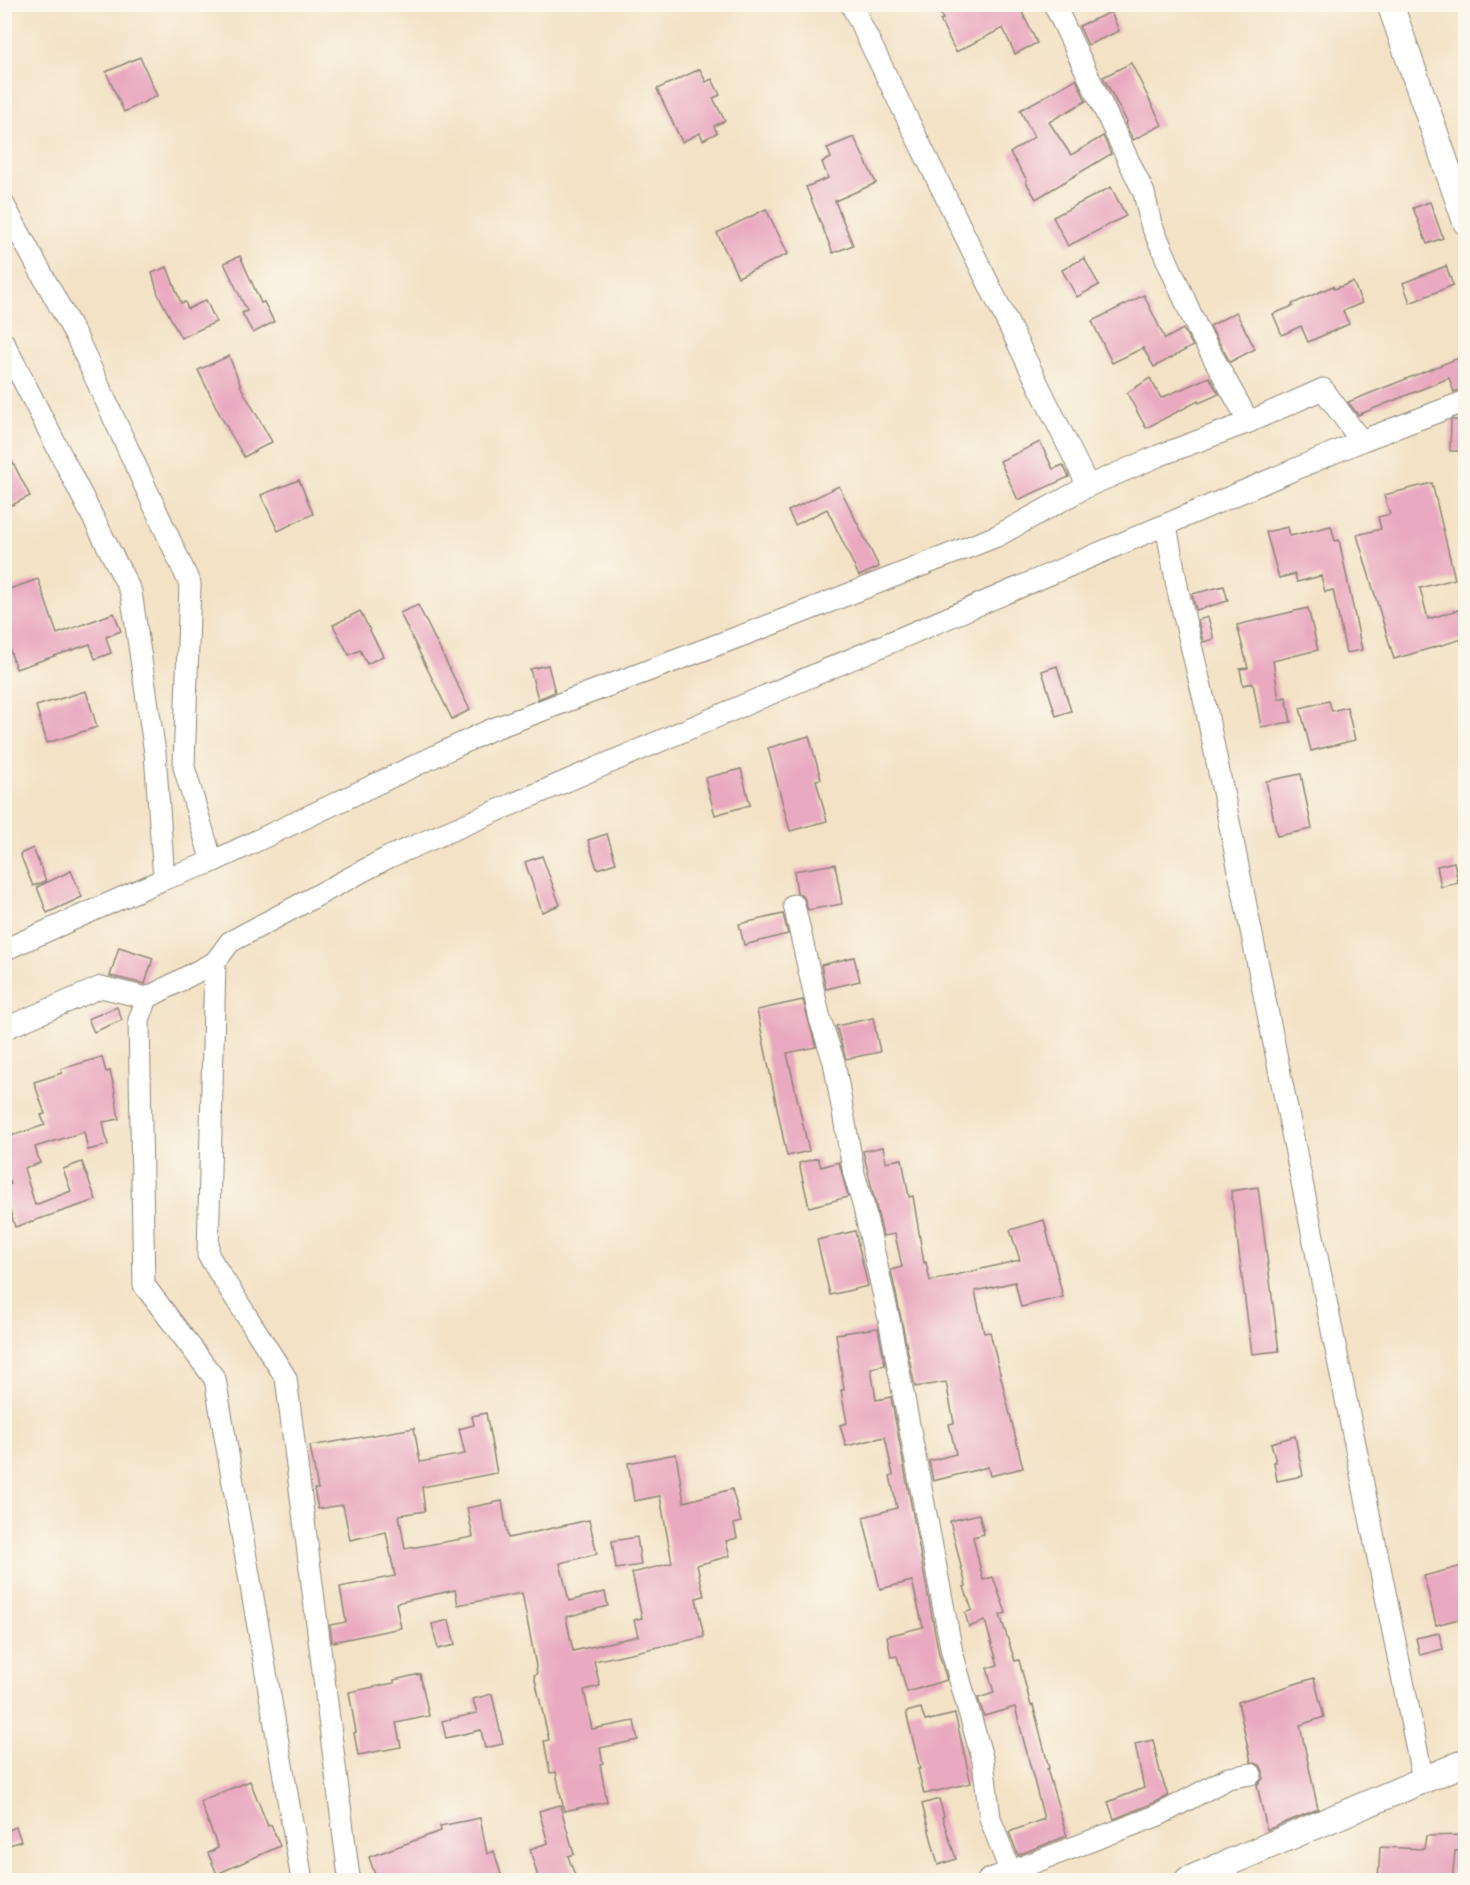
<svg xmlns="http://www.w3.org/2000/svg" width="1470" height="1885" viewBox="0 0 1470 1885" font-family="'Playpen Sans',sans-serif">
  <rect width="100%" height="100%" fill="#fbf7ec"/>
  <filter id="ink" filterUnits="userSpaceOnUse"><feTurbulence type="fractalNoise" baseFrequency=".0167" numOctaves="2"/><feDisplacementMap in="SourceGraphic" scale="12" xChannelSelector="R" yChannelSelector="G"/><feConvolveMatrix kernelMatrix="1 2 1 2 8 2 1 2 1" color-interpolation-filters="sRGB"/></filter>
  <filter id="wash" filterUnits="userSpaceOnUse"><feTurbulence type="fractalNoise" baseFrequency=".008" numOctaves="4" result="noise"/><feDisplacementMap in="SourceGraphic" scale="24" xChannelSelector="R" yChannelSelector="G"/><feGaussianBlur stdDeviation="1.35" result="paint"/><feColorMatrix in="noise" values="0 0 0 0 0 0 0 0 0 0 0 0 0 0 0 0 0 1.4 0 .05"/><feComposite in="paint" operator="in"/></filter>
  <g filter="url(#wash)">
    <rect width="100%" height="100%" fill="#f3e2c6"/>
    <g id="blocks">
      <!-- building -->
      <g fill="#e9a9c0">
        <polygon points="935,4 1018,4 1037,43 1015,54 1003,28 956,52 940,20 943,19"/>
        <polygon points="1111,12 1119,31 1088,45 1079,26"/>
        <polygon points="140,57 157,96 124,112 106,72"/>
        <polygon points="1131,63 1162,125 1133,140 1125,123 1127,122 1103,77"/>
        <polygon points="700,69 706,82 712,79 720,95 713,98 725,121 714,126 717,133 703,140 700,133 682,142 657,89"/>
        <polygon points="1076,79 1086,101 1049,122 1071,155 1103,136 1111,154 1036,199 1026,182 1027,180 1010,153 1034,137 1020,110"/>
        <polygon points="854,137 876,183 835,201 853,245 833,253 806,187 828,178 822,162 831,158 827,148"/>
        <polygon points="1111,187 1126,216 1068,246 1053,217"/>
        <polygon points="1430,202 1443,238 1427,244 1413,208"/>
        <polygon points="766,209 788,254 738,277 717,233"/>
        <polygon points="240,256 261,303 264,302 274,322 253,333 242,313 247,311 224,263"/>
        <polygon points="1084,258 1099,285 1077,297 1062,270"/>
        <polygon points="1446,266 1453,285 1410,303 1403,283"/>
        <polygon points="167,267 181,303 185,302 188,309 206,300 216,322 181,338 158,294 152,273"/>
        <polygon points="1353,282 1362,303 1343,311 1349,324 1308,342 1301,326 1282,335 1273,314 1293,306 1292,304 1333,286 1334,289"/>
        <polygon points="1144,295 1165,339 1183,329 1193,346 1154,367 1143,348 1112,363 1092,321"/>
        <polygon points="1236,312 1255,349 1230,362 1210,326"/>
        <polygon points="1466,355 1466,387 1454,392 1449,378 1358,415 1348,402"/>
        <polygon points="229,356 242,389 272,442 244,457 220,415 198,370"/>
        <polygon points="1209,377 1219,394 1199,403 1198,401 1146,428 1127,393 1150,378 1161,398"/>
        <polygon points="1451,420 1466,420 1466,451 1450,451"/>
        <polygon points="1040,442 1053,469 1063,465 1069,477 1018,500 1000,461"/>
        <polygon points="4,445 30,496 4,509"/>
        <polygon points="299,480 313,514 278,531 261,495"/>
        <polygon points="1432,483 1455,579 1420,588 1428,619 1458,610 1459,612 1466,610 1466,638 1394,659 1357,535 1381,529 1378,517 1390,514 1384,495"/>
        <polygon points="839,486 879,567 859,576 827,509 795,525 788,511"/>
        <polygon points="1331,526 1335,541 1339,540 1362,650 1346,653 1333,590 1325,592 1321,576 1297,582 1295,574 1279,578 1266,532 1288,527 1290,536"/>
        <polygon points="38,579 57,634 114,613 121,631 106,637 111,653 95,659 90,644 16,669 8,644 4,645 4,591"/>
        <polygon points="1224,586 1228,601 1196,610 1192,594"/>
        <polygon points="418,605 470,710 452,719 400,613"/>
        <polygon points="1308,608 1318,650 1273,661 1279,699 1286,697 1291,722 1261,727 1253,683 1243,685 1240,669 1248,668 1237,625"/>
        <polygon points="360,611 383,656 367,664 360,650 349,655 333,625"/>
        <polygon points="1208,617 1214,639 1203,642 1198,620"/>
        <polygon points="548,665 555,692 538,699 530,669"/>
        <polygon points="1057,666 1071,711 1056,716 1042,671"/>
        <polygon points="86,691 97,727 47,743 36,706"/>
        <polygon points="1329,701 1332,711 1347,707 1355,740 1311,751 1300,708"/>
        <polygon points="809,736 821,779 816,780 827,821 790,831 768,748"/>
        <polygon points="741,769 750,805 715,815 705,778"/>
        <polygon points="1301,774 1312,829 1277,836 1266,781"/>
        <polygon points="607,834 616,863 597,869 588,840"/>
        <polygon points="33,848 46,881 33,886 20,854"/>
        <polygon points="542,856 560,905 542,912 525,862"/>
        <polygon points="1454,862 1458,883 1441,887 1437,866"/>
        <polygon points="835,864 842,904 808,910 804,897 797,893 794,871"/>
        <polygon points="71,871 82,897 47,913 37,887"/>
        <polygon points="783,914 788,934 744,945 739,924"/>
        <polygon points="119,947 153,958 145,984 110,976"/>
        <polygon points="854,957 860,981 826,989 821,965"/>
        <polygon points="803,1000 816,1047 787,1053 809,1151 787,1156 757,1010"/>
        <polygon points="117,1007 122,1020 94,1032 88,1019"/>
        <polygon points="873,1018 880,1052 846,1059 836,1026"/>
        <polygon points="102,1057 106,1072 110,1071 114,1087 119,1119 103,1122 108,1145 88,1150 84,1132 35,1147 40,1163 24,1168 35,1205 71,1191 63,1169 82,1162 96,1200 15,1227 4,1190 4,1186 11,1184 4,1165 4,1138 45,1125 41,1115 45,1114 34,1082 62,1073 61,1069"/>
        <polygon points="883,1147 886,1162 902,1159 909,1197 913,1196 924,1263 926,1262 930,1281 1020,1260 1010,1230 1044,1220 1063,1297 1021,1307 1015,1282 975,1291 984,1333 990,1332 1023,1468 990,1476 988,1467 933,1481 929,1461 956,1454 949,1424 954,1423 946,1382 915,1387 891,1270 902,1267 895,1234 883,1236 863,1151"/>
        <polygon points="818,1158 821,1167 839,1162 848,1197 809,1207 799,1163"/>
        <polygon points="1258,1187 1279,1351 1252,1354 1231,1191"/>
        <polygon points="855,1231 868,1286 830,1295 817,1240"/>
        <polygon points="878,1328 885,1365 871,1368 876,1400 891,1397 939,1654 947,1680 907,1692 897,1656 891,1657 887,1636 923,1627 912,1581 880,1589 863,1517 897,1508 890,1476 893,1475 885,1437 846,1446 840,1425 847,1423 841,1390 844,1390 836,1334"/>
        <polygon points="486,1413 497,1473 422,1487 425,1511 399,1515 405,1549 473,1537 467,1508 502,1501 508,1538 589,1520 597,1554 560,1563 569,1601 605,1592 608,1606 566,1617 573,1651 638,1636 634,1620 642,1618 632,1573 672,1563 660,1496 634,1501 628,1463 676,1454 684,1502 732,1489 741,1522 734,1524 737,1538 726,1541 730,1556 697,1565 704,1596 696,1598 704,1637 594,1661 600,1686 584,1690 592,1729 634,1721 638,1740 600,1748 603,1763 600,1764 607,1802 564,1811 556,1772 550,1773 544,1741 549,1740 534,1675 537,1674 535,1661 522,1593 458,1605 455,1590 396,1603 401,1628 332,1642 330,1625 346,1622 340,1587 395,1576 386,1532 350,1540 343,1505 318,1509 314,1489 318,1489 310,1446 414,1428 420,1462 465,1454 459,1429 474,1425 472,1416"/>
        <polygon points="1295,1436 1303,1476 1277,1481 1274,1462 1276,1462 1271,1443"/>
        <polygon points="979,1514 984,1534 973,1537 983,1580 993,1577 1006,1613 1000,1615 1015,1661 1019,1660 1031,1706 1033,1705 1049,1768 1047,1769 1067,1836 1018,1855 1009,1832 1044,1819 1015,1707 984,1716 978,1698 994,1693 987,1668 998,1665 985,1621 969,1627 965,1613 972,1610 964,1587 966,1586 950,1521"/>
        <polygon points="637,1537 641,1565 616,1569 612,1541"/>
        <polygon points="1466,1565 1466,1617 1436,1625 1424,1576"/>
        <polygon points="449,1620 455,1645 438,1649 432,1624"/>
        <polygon points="1439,1633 1443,1649 1420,1655 1416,1638"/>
        <polygon points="420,1674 429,1716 396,1723 401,1747 358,1755 354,1733 356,1732 349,1692 394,1683 394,1680"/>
        <polygon points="1314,1678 1324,1717 1300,1725 1318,1809 1267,1830 1257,1785 1263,1779 1263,1771 1260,1765 1251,1762 1238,1702"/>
        <polygon points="492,1694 503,1744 485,1748 481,1730 446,1738 442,1721 477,1713 473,1699"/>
        <polygon points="921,1708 925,1721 955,1714 971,1783 924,1794 918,1769 920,1769 906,1712"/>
        <polygon points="1153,1740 1160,1772 1168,1796 1154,1803 1114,1819 1108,1802 1144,1788 1135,1744"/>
        <polygon points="250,1781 268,1826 271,1825 280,1846 217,1874 208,1853 218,1848 200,1801"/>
        <polygon points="939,1799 944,1816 942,1817 956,1859 938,1865 922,1804"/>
        <polygon points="560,1805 574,1854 568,1856 577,1881 539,1881 530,1849 548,1843 539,1811"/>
        <polygon points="480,1818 487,1854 494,1851 503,1881 377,1881 369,1857 441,1831 440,1826"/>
        <polygon points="16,1827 21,1841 4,1847 4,1832"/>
        <polygon points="1466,1835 1466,1850 1455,1851 1452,1881 1378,1881 1380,1847 1424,1849 1426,1836"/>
      </g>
    </g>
  </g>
  <g filter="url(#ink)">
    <use href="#blocks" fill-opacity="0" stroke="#8f8678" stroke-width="1.5"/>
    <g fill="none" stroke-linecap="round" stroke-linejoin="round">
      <!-- minor casing -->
      <g stroke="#8f8678" stroke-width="23">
        <g id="minor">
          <polyline points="851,4 1088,486"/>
          <polyline points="1054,4 1144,193 1151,224 1198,330 1249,422"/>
          <polyline points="4,205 77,338 190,584 184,767 212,862"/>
          <polyline points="4,343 131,592 155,753 164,879"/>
          <polyline points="1166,525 1178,591 1206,708 1423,1780"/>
          <polyline points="794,905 820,1019 834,1062 854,1174 863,1204 889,1319 952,1652 983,1761 990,1818 1010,1871"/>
          <polyline points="4,950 164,879 212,862 490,730 770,625 997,536 1088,486 1158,456 1249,422 1323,389 1361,441"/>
          <polyline points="215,962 208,1255 286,1378 349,1877 351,1880"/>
          <polyline points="4,1029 101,987 147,998"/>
          <polyline points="302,1880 215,1379 144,1285 139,1020 147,998 215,962 230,942 389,857 1361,441 1466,401"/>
          <polyline points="988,1880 1159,1815 1228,1778 1251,1774"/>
        </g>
      </g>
      <!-- tertiary casing -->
      <g stroke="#8f8678" stroke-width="28">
        <g id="tertiary">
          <polyline points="1390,4 1466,222"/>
          <polyline points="1188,1880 1466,1762"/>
        </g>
      </g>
      <!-- minor -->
      <use href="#minor" stroke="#fff" stroke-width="21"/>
      <!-- tertiary -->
      <use href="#tertiary" stroke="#fff" stroke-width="26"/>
    </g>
  </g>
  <!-- margin -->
  <rect width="1470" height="1885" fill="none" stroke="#fbf7ec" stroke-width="24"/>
</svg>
